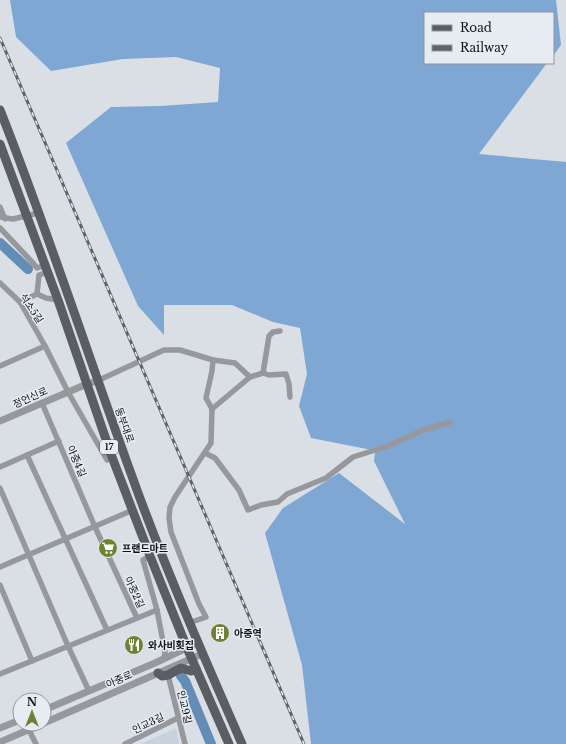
<svg xmlns="http://www.w3.org/2000/svg" width="566" height="744" viewBox="0 0 566 744" font-family="'Libre Baskerville','Noto Sans KR',serif">
  <rect width="100%" height="100%" fill="#dadfe5"/>
  <!-- built -->
  <polygon fill="#c7d2dd" points="176,728 179,744 141,744"/>
  <!-- forest -->
  <polygon fill="#7ea7d4" points="10,0 556,0 561,45 553,56 553,13 425,13 425,63 547,63 479,154 566,162 566,744 311,744 302,665 265,533 283,508 339,473 405,524 374,461 375,452 367,449 311,438 299,406 307,374 300,328 273,322 232,305 164,305 164,335 138,306 66,143 111,107 160,106 218,102 220,68 176,57 123,59 51,71 16,37"/>
  <g fill="none" stroke-linecap="round" stroke-linejoin="round">
    <!-- river -->
    <g stroke="#638cb7" stroke-width="10">
      <polyline points="0,243 28,269"/>
      <polyline points="181,676 185,681 211,744"/>
    </g>
    <!-- minor -->
    <g stroke="#96989b" stroke-width="5.5">
      <polyline points="0,207 5,219"/>
      <polyline points="0,217 13,219 38,213"/>
      <polyline points="0,228 33,263 37,268 45,265"/>
      <polyline points="0,283 20,302 45,346 68,392 107,460 112,457"/>
      <polyline points="37,294 39,275 48,272"/>
      <polyline points="37,294 46,298 58,300"/>
      <polyline points="20,302 37,294"/>
      <polyline points="213,360 235,363 250,377"/>
      <polyline points="0,366 45,346"/>
      <polyline points="263,373 269,336 273,332 280,331"/>
      <polyline points="97,381 164,350 180,350 213,360 212,371 206,398 212,409 211,443 175,497 170,507 169,518 171,532 199,604 206,617 189,623"/>
      <polyline points="42,403 95,527 137,618"/>
      <polyline points="212,409 250,377 263,373 269,375 286,374 289,384 290,397"/>
      <polyline points="205,453 215,458 239,490 248,510 261,505 278,502 287,494 326,478 353,457 388,446 421,431 450,422"/>
      <polyline points="27,455 107,630"/>
      <polyline points="0,467 59,441"/>
      <polyline points="0,488 68,646 89,691"/>
      <polyline points="150,556 143,560 157,610 165,652 164,658"/>
      <polyline points="0,567 133,510"/>
      <polyline points="0,585 32,661"/>
      <polyline points="0,674 157,610"/>
      <polyline points="168,675 185,744"/>
      <polyline points="29,730 36,744"/>
      <polyline points="125,744 178,718"/>
    </g>
    <!-- tertiary -->
    <g stroke="#96989b" stroke-width="7">
      <polyline points="0,421 87,384 97,381"/>
      <polyline points="44,710 155,663 197,643"/>
      <polyline points="44,723 202,654"/>
      <polyline points="0,728 20,720"/>
      <polyline points="0,742 42,724"/>
    </g>
    <!-- primary -->
    <g stroke="#5a5e63" stroke-width="9">
      <path d="M0,110C51,239 93,371 141,501C172,584 207,664 242,744"/>
      <polyline points="0,144 58,300 112,457 150,556 187,648 229,744"/>
      <polyline points="158,673 162,676 168,675 181,668 191,671 196,669"/>
    </g>
    <!-- rail casing -->
    <g stroke="#606366" stroke-width="3">
      <polyline id="rail" points="0,38 304,744"/>
    </g>
    <!-- rail -->
    <use href="#rail" stroke="#e7ecf2" stroke-width="1.5" stroke-dasharray="4.5" stroke-linecap="butt"/>
  </g>
  <!-- icons -->
  <defs>
    <g id="supermarket-disc" transform="scale(1)"><circle r="9.5" fill="#6e8233" stroke="#e7ecf2"/><path d="M-6-5.5h2.5l.6 2H6L4.5 2H-2.5L-4.4-4H-6ZM-1.5 3.2a1.3 1.3 0 1 0 .1 0ZM3 3.2a1.3 1.3 0 1 0 .1 0Z" fill="#fff"/></g>
    <g id="building-disc" transform="scale(1)"><circle r="9.5" fill="#6e8233" stroke="#e7ecf2"/><path d="M-4-6H4V6H1V3H-1V6H-4ZM-2.5-4.3h1.7v1.8h-1.7ZM.8-4.3h1.7v1.8H.8ZM-2.5-1h1.7V.8h-1.7ZM.8-1h1.7V.8H.8Z" fill="#fff"/></g>
    <g id="restaurant-disc" transform="scale(1)"><circle r="9.5" fill="#6e8233" stroke="#e7ecf2"/><path d="M-5-6h1v4h1v-4h1v4h1v-4h1v5L-1.5 .5V6h-2V.5L-5-1ZM5-6V6H3V1.5H1.5Q1.5-4 5-6Z" fill="#fff"/></g>
  </defs>
  <g fill-rule="evenodd">
    <use href="#supermarket-disc" x="108" y="548"/>
    <use href="#building-disc" x="220" y="633"/>
    <use href="#restaurant-disc" x="134" y="645"/>
  </g>
  <g text-anchor="middle" stroke-width="3" stroke-linejoin="round" paint-order="stroke">
    <!-- shield labels -->
    <rect fill="#e7ecf2" stroke="#515457" stroke-width="1" x="100" y="440" width="18" height="14" rx="3"/>
    <g font-size="9" font-weight="bold" fill="#111315">
      <text x="109" y="450">17</text>
    </g>
    <!-- street labels -->
    <g font-size="10" fill="#111315" stroke="#e7ecf2">
      <text transform="translate(32 308) rotate(56)" y="4">석소5길</text>
      <text transform="translate(30 397) rotate(-24)" y="4">정언신로</text>
      <text transform="translate(125 425) rotate(70)" y="4">동부대로</text>
      <text transform="translate(77 461) rotate(67)" y="4">아중4길</text>
      <text transform="translate(135 592) rotate(65)" y="4">아중2길</text>
      <text transform="translate(119 679) rotate(-24)" y="4">아중로</text>
      <text transform="translate(185 707) rotate(77)" y="4">인교9길</text>
      <text transform="translate(148 723) rotate(-26)" y="4">인교3길</text>
    </g>
    <!-- poi labels -->
    <g font-size="10" font-weight="bold" fill="#111315" stroke="#e7ecf2" text-anchor="start">
      <text x="122" y="552">프랜드마트</text>
      <text x="234" y="637">아중역</text>
      <text x="148" y="649">와사비횟집</text>
    </g>
  </g>
  <!-- legend -->
  <rect x="424" y="12" width="130" height="52" fill="#e7ecf2" stroke="#91959a"/>
  <rect x="432" y="25" width="20" height="6" fill="#5a5e63" stroke="#91959a"/>
  <text x="460" y="32" font-size="12" fill="#111315">Road</text>
  <rect x="432" y="45" width="20" height="6" fill="#606366" stroke="#91959a"/>
  <text x="460" y="52" font-size="12" fill="#111315">Railway</text>
  <!-- north arrow -->
  <g transform="translate(32 712)"><circle r="19" fill="#e7ecf2" stroke="#91959a"/>
  <path d="M0-3L7 15L0 10L-7 15Z" fill="#6e8233"/>
  <text y="-6" font-size="11" font-weight="bold" text-anchor="middle" fill="#111315">N</text>
  </g>
</svg>
